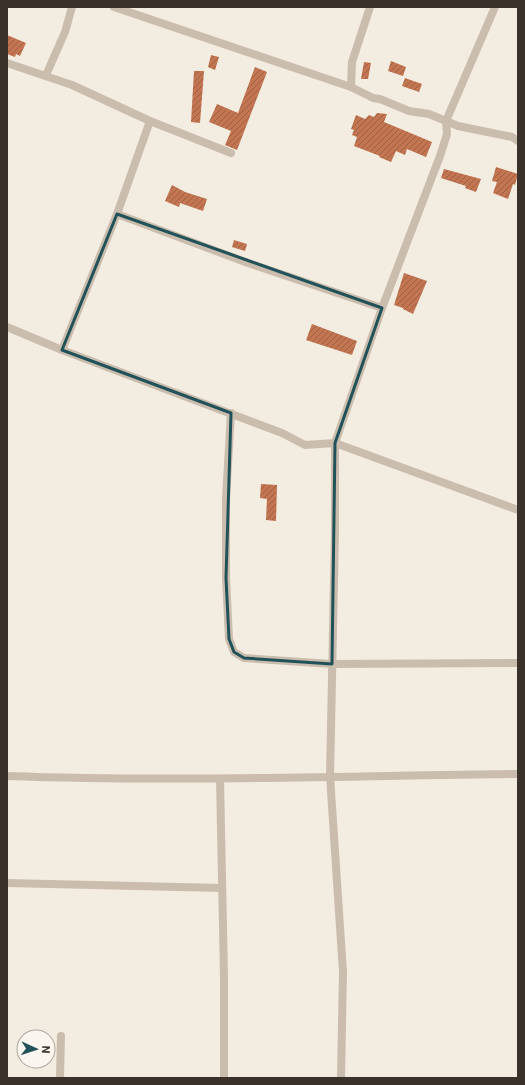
<svg xmlns="http://www.w3.org/2000/svg" width="525" height="1085" viewBox="0 0 525 1085" font-family="Roboto,sans-serif">
  <defs>
    <pattern id="building-hatch" width="6" height="6" patternUnits="userSpaceOnUse"><rect width="6" height="6" fill="#c27550"/><path d="M-1 1l2-2M0 6l6-6M5 7l2-2" fill="none" stroke="#9f6143"/></pattern>
  </defs>
  <rect width="100%" height="100%" fill="#f3ece1"/>
  <!-- building -->
  <g fill="url(#building-hatch)">
    <polygon points="7,35 26,43 20,56 16,54 15,57 7,54"/>
    <polygon points="211,55 219,57 215,70 208,67"/>
    <polygon points="391,61 406,67 403,76 388,71"/>
    <polygon points="364,62 371,63 368,79 361,79"/>
    <polygon points="255,67 267,72 237,150 225,145 231,131 209,122 217,104 238,113"/>
    <polygon points="194,71 204,71 200,123 191,122"/>
    <polygon points="405,78 422,84 419,92 402,86"/>
    <polygon points="377,113 387,114 384,122 432,142 426,157 407,149 405,155 396,151 391,162 379,157 380,156 354,146 357,137 352,135 354,130 351,129 356,115 365,119 369,115 374,117"/>
    <polygon points="496,167 518,174 515,185 513,184 508,199 493,193 497,182 492,181"/>
    <polygon points="444,169 481,179 476,192 465,188 466,186 441,178"/>
    <polygon points="172,185 185,192 207,199 203,211 180,203 179,207 165,201"/>
    <polygon points="234,240 247,244 245,251 232,247"/>
    <polygon points="404,273 427,281 413,314 403,309 403,308 394,305"/>
    <polygon points="312,324 357,341 352,355 306,340"/>
    <polygon points="261,484 277,485 276,521 266,520 267,499 260,498"/>
  </g>
  <g fill="none" stroke-linecap="round" stroke-linejoin="round">
    <!-- minor -->
    <g stroke="#cbbdad" stroke-width="8">
      <polyline points="114,7 351,87 373,98 380,99 409,111 429,114 458,126 512,137 518,141"/>
      <polyline points="7,63 72,85 150,121 231,153"/>
      <polyline points="46,75 65,32 72,7"/>
      <polyline points="351,87 352,62 370,7"/>
      <polyline points="117,214 248,263 382,308"/>
      <polyline points="7,327 62,350 282,433 305,445 335,443 518,510"/>
      <polyline points="62,350 117,214 150,121"/>
      <polyline points="231,413 226,498 226,578 229,639 234,652 244,658 332,664 518,663"/>
      <path d="M7,776C177,782 348,776 518,774"/>
      <polyline points="220,779 224,977 224,1078"/>
      <polyline points="7,883 222,888"/>
      <polyline points="60,1078 61,1036"/>
      <polyline points="341,1078 343,972 330,776 335,532 335,443 382,308 440,156 447,134 446,121 495,7"/>
    </g>
  </g>
  <!-- marked area -->
  <path fill="none" stroke="#21525a" stroke-width="3" stroke-linejoin="round" d="M117,214L382,308L335,443L332,664L244,658L234,652L229,639L226,578L231,413L62,350Z"/>
  <!-- border -->
  <rect width="525" height="1085" fill="none" stroke="#3a312b" stroke-width="16"/>
  <!-- north arrow -->
  <g transform="translate(36 1049) rotate(93)"><circle r="19" fill="#faf5ee" stroke="#ada7a0"/>
  <path d="M0-3L7 15L0 10L-7 15Z" fill="#21525a"/>
  <text y="-6" font-size="11" font-weight="bold" text-anchor="middle" fill="#3a312b">N</text>
  </g>
</svg>
